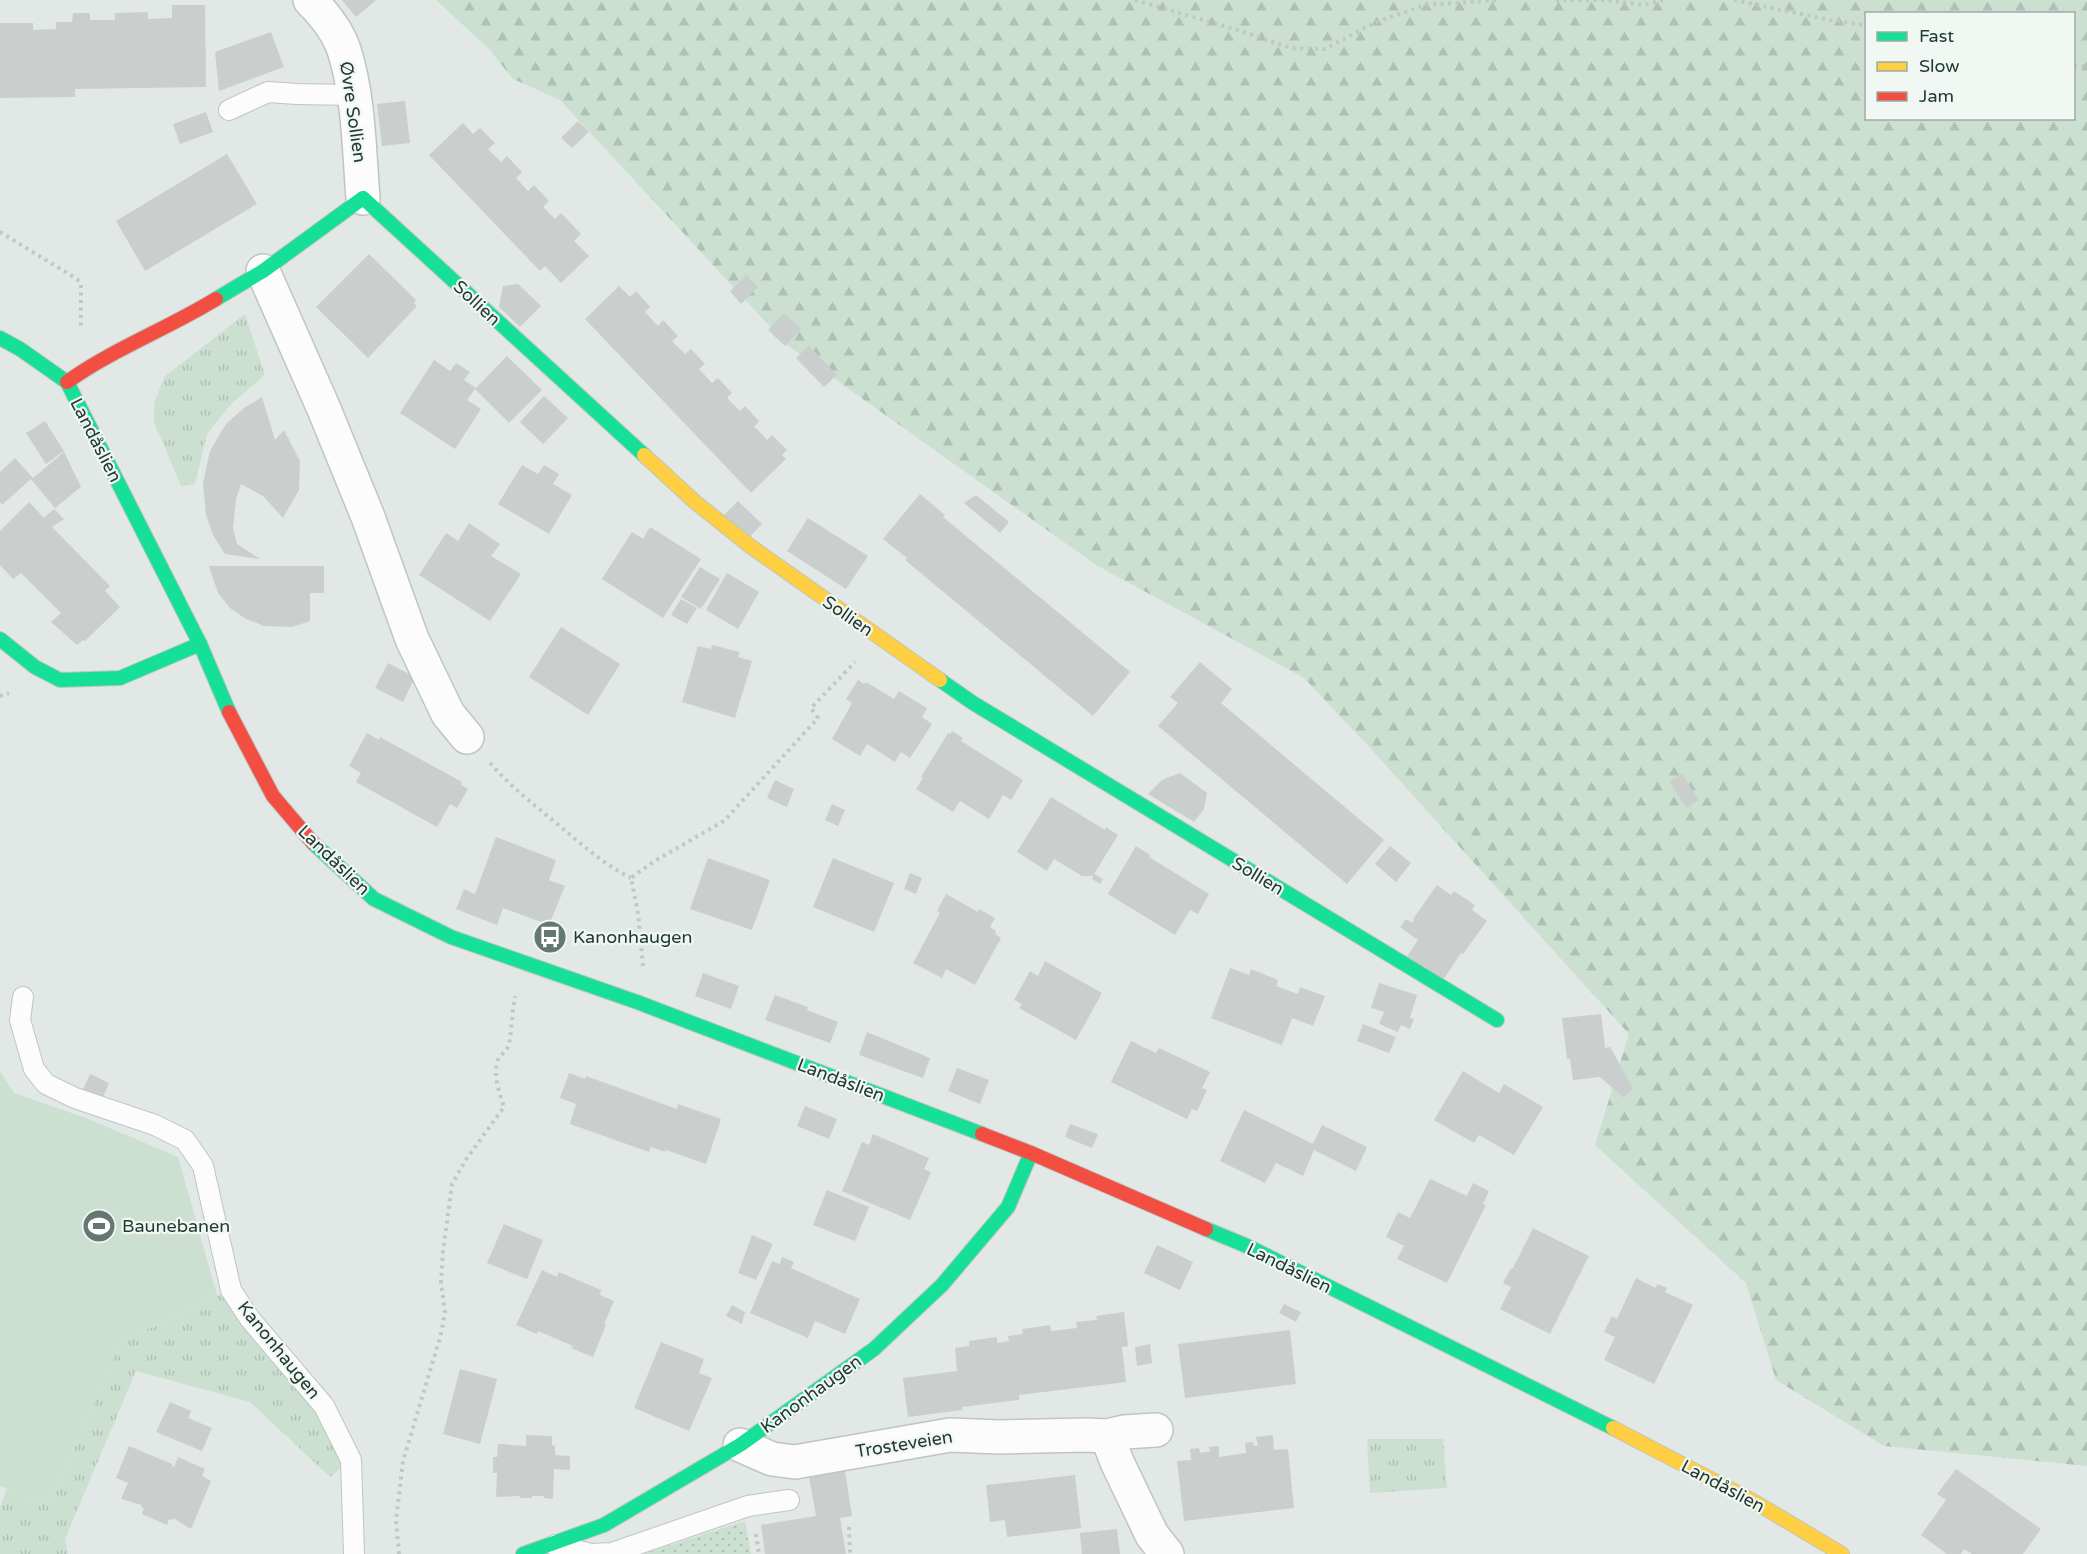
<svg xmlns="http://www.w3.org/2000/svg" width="2087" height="1554" viewBox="0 0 2087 1554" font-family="'Varela Round',sans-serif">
  <defs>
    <pattern id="grass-tufts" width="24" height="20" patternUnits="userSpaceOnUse" patternTransform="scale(1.5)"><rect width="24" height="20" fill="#cce0d2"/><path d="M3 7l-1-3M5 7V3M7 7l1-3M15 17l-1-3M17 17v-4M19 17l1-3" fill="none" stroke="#afc1b5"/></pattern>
    <pattern id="forest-firs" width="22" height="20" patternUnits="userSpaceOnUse" patternTransform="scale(1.5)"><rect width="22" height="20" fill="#cce0d2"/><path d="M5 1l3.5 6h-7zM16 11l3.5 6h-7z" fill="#afc1b5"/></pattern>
    <pattern id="garden-dots" width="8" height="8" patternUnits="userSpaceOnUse" patternTransform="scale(1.5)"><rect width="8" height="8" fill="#cce0d2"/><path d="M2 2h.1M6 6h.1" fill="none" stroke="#afc1b5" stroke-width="1.8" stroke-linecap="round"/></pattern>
  </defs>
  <rect width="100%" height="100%" fill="#e2e8e5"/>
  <!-- grass -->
  <g fill="url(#grass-tufts)">
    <polygon points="245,314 265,375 231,404 207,434 195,484 181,486 154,422 154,404 164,377"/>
    <polygon points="231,1290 351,1460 330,1477 250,1402 136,1371 65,1539 68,1554 0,1554 0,1508 7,1489 49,1505 121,1342 217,1295"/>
    <polygon points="1367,1439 1443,1439 1447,1488 1370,1493"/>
  </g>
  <!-- forest -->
  <path fill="url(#forest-firs)" fill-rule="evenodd" d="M436,0H2087V1466L1884,1446L1776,1380L1746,1283L1595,1145L1629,1034L1372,750L1304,678L1096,565L787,345L560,100L513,79L489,49ZM1866,14H2074V118H1866Z"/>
  <!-- garden -->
  <polygon fill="url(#garden-dots)" points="745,1521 751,1554 643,1554"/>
  <!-- pitch -->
  <polygon fill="#cce0d2" points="0,1071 14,1093 86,1118 178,1157 217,1295 121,1342 49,1505 0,1486"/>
  <!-- building -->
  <g fill="#cacfcd">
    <polygon points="342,0 376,0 356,17"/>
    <polygon points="172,5 205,5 206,87 75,89 75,97 0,98 0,23 33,23 33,30 56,29 56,22 72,22 73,13 90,13 90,20 115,20 115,13 148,12 148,19 172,18"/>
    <polygon points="271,32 284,67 219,91 215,52"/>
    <polygon points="405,101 410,143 382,146 377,104"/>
    <polygon points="206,112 213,132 180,144 173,124"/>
    <polygon points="578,121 589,132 572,148 561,138"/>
    <polygon points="463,123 473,134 480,128 495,143 488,149 501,162 507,156 522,172 516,178 528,191 534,185 549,201 543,207 555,219 561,213 581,234 574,241 589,256 561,283 545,266 540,271 429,155"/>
    <polygon points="227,154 257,204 145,271 116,221"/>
    <polygon points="369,254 416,300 414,303 417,306 368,358 316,307"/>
    <polygon points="746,275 758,287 741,304 730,291"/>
    <polygon points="518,284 541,306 520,327 499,307 503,286"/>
    <polygon points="619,286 630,297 636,291 650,307 645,312 658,326 663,320 678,336 672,341 685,354 691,349 705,364 699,369 712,383 718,378 732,393 727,398 740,411 745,406 759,421 754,427 758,430 767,440 772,435 787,450 782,455 786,459 751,493 585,319"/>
    <polygon points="784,313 801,329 785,346 768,330"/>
    <polygon points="809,346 837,375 824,387 796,358"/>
    <polygon points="507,356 542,390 509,423 475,389 467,400 481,409 455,449 400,413 434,360 450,371 456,363 470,372 464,380 476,388"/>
    <polygon points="544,396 568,418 543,444 520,422"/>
    <polygon points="262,397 275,440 284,430 300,461 299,490 283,518 263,496 241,484 236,499 233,529 237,544 260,559 225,554 213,535 206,515 203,483 210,451 221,432 227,423 244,408"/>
    <polygon points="45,421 64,451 46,464 26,433"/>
    <polygon points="64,452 81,487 55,508 31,479 2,505 0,502 0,472 15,458 33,478"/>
    <polygon points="522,465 538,474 544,465 559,474 553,484 572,495 549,534 498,504"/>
    <polygon points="920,494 945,515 943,517 1130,672 1093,716 905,560 907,558 883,539"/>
    <polygon points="976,495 1009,522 1000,533 964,503"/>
    <polygon points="738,501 762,524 747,540 723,516"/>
    <polygon points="29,502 44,518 54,509 64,519 52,527 110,586 105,591 120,607 85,641 83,640 77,645 51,622 61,613 21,573 13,579 0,565 0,531"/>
    <polygon points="808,518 868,556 846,589 787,551"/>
    <polygon points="469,523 500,544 491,556 521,574 490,621 419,575 446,533 458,541"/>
    <polygon points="650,527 701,559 663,618 602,579 632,532 643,539"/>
    <polygon points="209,566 324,566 324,593 310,593 310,621 292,627 264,626 246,619 230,608 218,593"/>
    <polygon points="700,567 720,579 701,609 681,597"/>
    <polygon points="727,573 759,592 738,629 706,610"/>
    <polygon points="681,599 697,608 687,624 671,615"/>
    <polygon points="561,627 620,664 588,715 529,677"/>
    <polygon points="712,645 740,652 738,657 752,661 735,718 682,702 698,646 711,649"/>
    <polygon points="1200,662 1232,689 1221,703 1384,840 1347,884 1158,726 1178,703 1170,697"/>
    <polygon points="388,663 415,677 403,702 375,688"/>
    <polygon points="858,680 864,684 866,682 894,699 899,691 927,708 922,717 932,724 910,758 901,752 895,762 867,744 860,756 832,739 852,703 846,699"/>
    <polygon points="952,731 963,738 961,741 1023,780 1011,800 1003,795 989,819 960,801 953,812 916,789 923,778 921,777 948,733 950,734"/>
    <polygon points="367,733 379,740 380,737 462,782 461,785 468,789 457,808 450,804 437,827 356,782 361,773 349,766"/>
    <polygon points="1180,773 1207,793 1204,809 1194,822 1148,794 1162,780"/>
    <polygon points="1682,774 1699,800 1687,808 1669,782"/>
    <polygon points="775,780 794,789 787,807 767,798"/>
    <polygon points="1051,797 1105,830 1106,827 1118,835 1094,874 1103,879 1100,884 1092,879 1093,876 1082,876 1054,859 1047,871 1017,852"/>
    <polygon points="832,804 845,810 838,826 825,820"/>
    <polygon points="496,837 556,860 549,880 565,886 549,925 503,908 497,925 456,909 464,889 475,894"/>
    <polygon points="1136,846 1150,855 1149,857 1209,894 1198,914 1190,910 1175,935 1108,894"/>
    <polygon points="1390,846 1411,863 1396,882 1375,864"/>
    <polygon points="708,858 770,880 752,930 690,909"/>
    <polygon points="833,858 894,883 874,932 813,907"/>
    <polygon points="910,873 922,878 916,894 904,889"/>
    <polygon points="1437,885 1451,895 1454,891 1475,905 1472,910 1487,921 1463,954 1461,953 1441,983 1406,958 1418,940 1400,927 1406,919 1412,923 1414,920 1413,919"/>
    <polygon points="946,894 978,912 979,909 995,918 990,927 996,931 995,934 1001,938 975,985 946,969 942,978 913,963 940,913 937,911"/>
    <polygon points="1045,961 1102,993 1076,1040 1019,1008 1022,1004 1014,1000 1030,971 1038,976"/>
    <polygon points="1230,968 1249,975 1251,969 1278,980 1276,986 1298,994 1300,987 1325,996 1313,1026 1292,1018 1282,1045 1211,1018"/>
    <polygon points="703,973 739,986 731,1009 695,996"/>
    <polygon points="1379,983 1417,995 1410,1018 1414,1019 1410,1029 1401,1025 1398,1032 1379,1024 1384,1012 1371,1008"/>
    <polygon points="775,995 808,1007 807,1010 838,1022 830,1043 765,1020"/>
    <polygon points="1601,1014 1605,1048 1610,1047 1633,1088 1624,1098 1600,1077 1573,1080 1570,1059 1567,1059 1562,1018"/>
    <polygon points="1363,1024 1396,1037 1389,1053 1357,1041"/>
    <polygon points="867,1032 930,1058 923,1078 859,1055"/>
    <polygon points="1131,1041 1156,1053 1159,1048 1210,1072 1202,1088 1207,1090 1197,1111 1192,1109 1187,1119 1111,1082"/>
    <polygon points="957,1068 989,1080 980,1104 948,1091"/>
    <polygon points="1463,1071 1499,1093 1504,1084 1543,1107 1514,1155 1479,1135 1474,1143 1434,1120"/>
    <polygon points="569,1073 585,1079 586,1076 677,1109 678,1104 721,1119 706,1164 666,1150 665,1152 651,1147 649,1152 570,1124 576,1104 560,1098"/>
    <polygon points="90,1074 109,1083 103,1097 83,1089"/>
    <polygon points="805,1106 837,1119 829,1139 797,1126"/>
    <polygon points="1244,1110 1313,1144 1322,1125 1367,1147 1356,1171 1314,1150 1303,1176 1276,1163 1265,1183 1220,1161"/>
    <polygon points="1070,1124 1098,1134 1092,1148 1065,1137"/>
    <polygon points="873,1134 929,1158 924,1169 931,1172 910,1220 842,1191 862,1142 869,1145"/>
    <polygon points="1430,1179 1467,1196 1473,1183 1489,1191 1483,1204 1486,1205 1447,1283 1397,1259 1404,1246 1386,1237 1398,1212 1410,1218"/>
    <polygon points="827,1190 869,1207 855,1241 813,1225"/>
    <polygon points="504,1224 543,1240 527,1279 487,1263"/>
    <polygon points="1533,1228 1589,1256 1550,1334 1500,1309 1511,1287 1503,1283 1511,1268 1519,1270 1513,1268"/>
    <polygon points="752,1235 773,1244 756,1280 738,1273"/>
    <polygon points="1157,1245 1193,1262 1180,1290 1144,1273"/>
    <polygon points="782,1257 794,1262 791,1268 860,1299 845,1334 815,1321 808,1338 750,1313 772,1261 780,1264"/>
    <polygon points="542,1270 557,1277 559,1272 601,1290 600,1295 614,1301 604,1324 606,1325 593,1357 571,1348 573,1346 538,1331 537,1334 516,1325"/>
    <polygon points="1636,1278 1655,1288 1658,1284 1667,1288 1665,1292 1693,1305 1654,1384 1604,1360 1615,1337 1604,1332 1612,1316 1617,1319"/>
    <polygon points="1284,1304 1301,1312 1296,1322 1279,1313"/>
    <polygon points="732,1305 745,1312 742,1324 726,1316"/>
    <polygon points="1124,1312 1128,1346 1122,1347 1126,1382 1019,1395 1019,1400 962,1407 962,1410 908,1417 903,1378 957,1371 955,1348 969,1346 969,1341 997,1337 997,1343 1009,1341 1008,1336 1023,1334 1022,1329 1050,1325 1051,1331 1077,1328 1076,1322 1097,1320 1096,1316"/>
    <polygon points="1290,1330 1296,1384 1185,1398 1178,1344"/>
    <polygon points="661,1342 704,1359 699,1373 712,1378 689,1431 634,1408"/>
    <polygon points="1150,1344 1152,1363 1137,1366 1135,1347"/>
    <polygon points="460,1369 497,1379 480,1444 443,1434"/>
    <polygon points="170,1402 191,1411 188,1418 212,1428 202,1451 156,1432"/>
    <polygon points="526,1435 552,1436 552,1446 555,1445 555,1455 570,1456 570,1470 554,1469 553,1499 544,1498 544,1496 532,1496 532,1498 520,1498 520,1496 496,1497 497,1473 493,1473 493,1457 497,1457 498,1444 526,1446"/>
    <polygon points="1273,1435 1274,1450 1288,1449 1294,1508 1184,1521 1177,1461 1191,1460 1190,1449 1199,1448 1200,1453 1204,1452 1210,1452 1209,1447 1219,1446 1219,1457 1246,1453 1245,1443 1253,1442 1254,1446 1258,1446 1256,1437"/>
    <polygon points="129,1446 172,1464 172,1466 174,1467 178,1457 205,1469 202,1476 211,1481 191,1529 173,1518 172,1520 169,1519 167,1525 142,1514 144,1508 141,1507 142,1505 121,1499 128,1483 116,1478"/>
    <polygon points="844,1465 852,1516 840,1518 846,1554 765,1554 761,1525 816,1516 808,1471"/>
    <polygon points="1956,1469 2041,1529 2023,1554 1972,1554 1964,1549 1961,1554 1947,1554 1921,1535 1946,1500 1937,1494"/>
    <polygon points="1075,1475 1081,1528 1007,1537 1005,1520 990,1522 986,1485"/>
    <polygon points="1117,1529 1120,1554 1082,1554 1080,1533"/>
  </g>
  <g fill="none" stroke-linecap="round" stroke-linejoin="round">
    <!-- lane casing -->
    <g stroke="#bfc5c2" stroke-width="22">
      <g id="lane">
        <polyline points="229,110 268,92 297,94 354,95"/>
        <polyline points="23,997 20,1020 34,1069 46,1084 75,1098 155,1125 185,1140 203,1166 231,1290 250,1319 324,1406 351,1460 354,1554"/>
        <polyline points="555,1545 591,1554 612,1553 748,1506 789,1500"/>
      </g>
    </g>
    <!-- street casing -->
    <g stroke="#bfc5c2" stroke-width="36">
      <g id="street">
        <path d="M310,0C323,13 338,32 344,50C359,97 359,149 363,198"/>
        <polyline points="263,271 324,409 368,517 412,639 448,714 467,737"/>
        <polyline points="1107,1436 1117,1462 1152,1535 1167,1554"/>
        <polyline points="740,1445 772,1459 795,1462 950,1435 999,1437 1085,1435 1107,1436 1124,1432 1156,1430"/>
      </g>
    </g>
    <!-- fast casing -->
    <g stroke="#bfc5c2" stroke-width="16">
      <g id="fast">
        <polyline points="216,299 263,271 363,198 644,455"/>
        <polyline points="0,338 20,349 67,382 200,644 229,712"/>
        <polyline points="0,639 35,667 60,680 120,678 200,644"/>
        <polyline points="940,680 973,703 1497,1020"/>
        <polyline points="313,843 374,899 451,937 637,1002 982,1134"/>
        <polyline points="1206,1229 1247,1246 1613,1428"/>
        <polyline points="523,1554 604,1525 740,1445 874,1349 942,1285 1008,1207 1031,1153"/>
      </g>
    </g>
    <!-- slow casing -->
    <g stroke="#bfc5c2" stroke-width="16">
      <g id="slow">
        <polyline points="644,455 695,502 750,546 940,680"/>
        <polyline points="1613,1428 1753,1501 1842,1554"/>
      </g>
    </g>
    <!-- jam casing -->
    <g stroke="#bfc5c2" stroke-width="16">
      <g id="jam">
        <path d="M67,382C113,349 167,329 216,299"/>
        <polyline points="229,712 273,796 313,843"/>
        <polyline points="982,1134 1031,1153 1206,1229"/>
      </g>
    </g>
    <!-- path -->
    <g stroke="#c0c8c4" stroke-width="4" stroke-dasharray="3 4.5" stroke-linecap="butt">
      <polyline points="1135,0 1241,31 1290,48 1325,49 1376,22 1426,5 1500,0"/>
      <polyline points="1556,0 1605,0 1644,5 1664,0"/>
      <polyline points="1734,0 1830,20 1866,25"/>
      <polyline points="2074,65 2087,67"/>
      <polyline points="0,232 77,279 81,284 81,330"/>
      <polyline points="0,696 9,693"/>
      <path d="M490,763C510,786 533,804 556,823C580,843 603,864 631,878"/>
      <polyline points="643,966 638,913 631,878 653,862 724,821 818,718 811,708 855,662"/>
      <polyline points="849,1527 850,1554"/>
      <polyline points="756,1534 759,1554"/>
      <path d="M399,1554L396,1520L403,1461L441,1334L445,1312L441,1283L443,1251L452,1184L467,1158L504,1107C500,1094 492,1074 498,1060C501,1054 508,1050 509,1044C512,1029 512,1012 515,996"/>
    </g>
    <!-- lane -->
    <use href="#lane" stroke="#fbfcfb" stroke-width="20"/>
    <!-- street -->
    <use href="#street" stroke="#fbfcfb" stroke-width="33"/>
    <!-- fast -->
    <use href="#fast" stroke="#16e098" stroke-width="14"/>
    <!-- slow -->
    <use href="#slow" stroke="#ffcf43" stroke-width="14"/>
    <!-- jam -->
    <use href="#jam" stroke="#f24e42" stroke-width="14"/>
  </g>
  <!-- icons -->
  <defs>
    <g id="bus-disc" transform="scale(1.725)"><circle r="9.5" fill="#657771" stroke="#f1f7f3"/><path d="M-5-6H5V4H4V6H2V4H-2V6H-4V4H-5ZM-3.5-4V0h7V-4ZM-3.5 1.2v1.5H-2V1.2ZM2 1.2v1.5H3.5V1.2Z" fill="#fff"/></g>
    <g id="stadium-disc" transform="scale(1.725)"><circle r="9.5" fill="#657771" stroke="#f1f7f3"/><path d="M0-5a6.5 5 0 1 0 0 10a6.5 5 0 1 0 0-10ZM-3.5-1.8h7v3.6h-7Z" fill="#fff"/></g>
  </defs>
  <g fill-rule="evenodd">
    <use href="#bus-disc" x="550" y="937"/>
    <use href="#stadium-disc" x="99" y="1226"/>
  </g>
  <g text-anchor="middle" stroke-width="4.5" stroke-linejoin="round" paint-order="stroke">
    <!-- street labels -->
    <g font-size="18" fill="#223a32" stroke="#f1f7f3">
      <text transform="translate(353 112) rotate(82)" y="6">Øvre Sollien</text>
      <text transform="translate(477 303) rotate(43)" y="6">Sollien</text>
      <text transform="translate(96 440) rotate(63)" y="6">Landåslien</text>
      <text transform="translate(848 616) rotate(35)" y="6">Sollien</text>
      <text transform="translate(334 860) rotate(44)" y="6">Landåslien</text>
      <text transform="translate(1258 876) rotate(31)" y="6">Sollien</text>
      <text transform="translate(841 1080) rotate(21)" y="6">Landåslien</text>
      <text transform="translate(1289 1268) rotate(26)" y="6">Landåslien</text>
      <text transform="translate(279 1350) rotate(51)" y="6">Kanonhaugen</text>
      <text transform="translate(811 1394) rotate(-36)" y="6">Kanonhaugen</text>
      <text transform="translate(904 1444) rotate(-9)" y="6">Trosteveien</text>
      <text transform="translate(1723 1486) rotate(28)" y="6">Landåslien</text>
    </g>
    <!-- poi labels -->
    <g font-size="18" fill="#223a32" stroke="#f1f7f3" text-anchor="start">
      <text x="573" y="943">Kanonhaugen</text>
      <text x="122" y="1232">Baunebanen</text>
    </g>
  </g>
  <!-- legend -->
  <rect x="1865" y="12" width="210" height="108" fill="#f1f7f3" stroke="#9eaba6" stroke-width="1.5"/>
  <rect x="1877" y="32" width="30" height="9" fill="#16e098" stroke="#9eaba6" stroke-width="1.5"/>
  <text x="1919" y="42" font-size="18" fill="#223a32">Fast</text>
  <rect x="1877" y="62" width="30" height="9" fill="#ffcf43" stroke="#9eaba6" stroke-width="1.5"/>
  <text x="1919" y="72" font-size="18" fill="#223a32">Slow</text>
  <rect x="1877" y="92" width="30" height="9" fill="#f24e42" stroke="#9eaba6" stroke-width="1.5"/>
  <text x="1919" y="102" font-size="18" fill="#223a32">Jam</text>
</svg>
